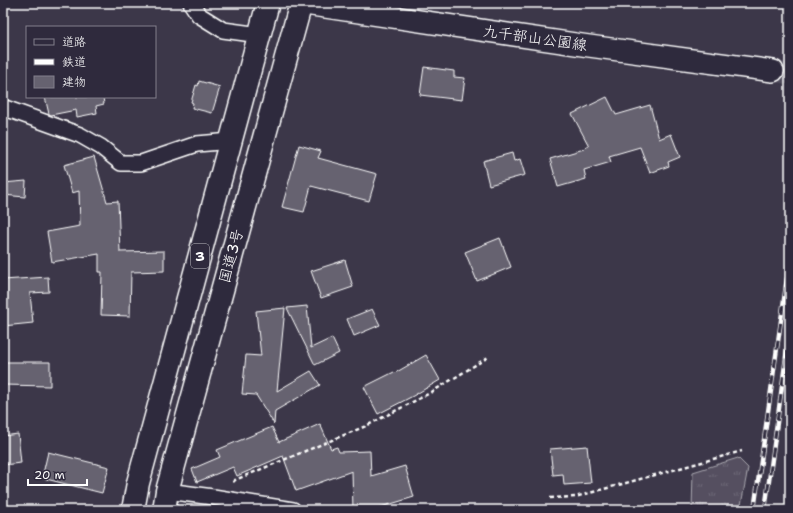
<svg xmlns="http://www.w3.org/2000/svg" width="793" height="513" viewBox="0 0 793 513" font-family="'Shantell Sans','Klee One',sans-serif">
  <defs>
    <pattern id="grass-tufts" width="24" height="20" patternUnits="userSpaceOnUse"><rect width="24" height="20" fill="#555060"/><path d="M3 7l-1-3M5 7V3M7 7l1-3M15 17l-1-3M17 17v-4M19 17l1-3" fill="none" stroke="#6e6a78"/></pattern>
  </defs>
  <rect width="100%" height="100%" fill="#3c3749"/>
  <filter id="ink" filterUnits="userSpaceOnUse"><feTurbulence type="fractalNoise" baseFrequency=".025" numOctaves="2"/><feDisplacementMap in="SourceGraphic" scale="8" xChannelSelector="R" yChannelSelector="G"/><feConvolveMatrix kernelMatrix="1 2 1 2 8 2 1 2 1" color-interpolation-filters="sRGB"/></filter>
  <g filter="url(#ink)">
    <!-- grass -->
    <polygon fill="url(#grass-tufts)" stroke="#aaa8b0" points="738,458 748,468 740,510 692,510 693,472"/>
    <!-- building -->
    <g fill="#666270" stroke="#fff">
      <polygon points="424,67 454,71 454,77 465,78 462,100 420,95"/>
      <polygon points="199,81 220,87 212,113 192,108 193,103 191,102 196,85 198,86"/>
      <polygon points="45,97 103,97 104,104 96,106 97,113 77,117 76,110 51,115 49,114"/>
      <polygon points="607,97 616,115 650,105 659,139 671,134 680,157 668,162 669,166 650,173 640,147 609,156 611,162 584,170 586,179 558,187 550,159 584,149 584,148 589,146 572,114"/>
      <polygon points="299,145 321,151 318,158 377,174 369,201 311,186 304,212 282,207"/>
      <polygon points="512,153 514,161 520,159 525,175 489,185 483,161"/>
      <polygon points="94,157 107,202 118,201 120,252 164,251 164,271 131,272 130,316 101,315 102,272 99,272 99,254 52,262 47,232 80,226 79,191 72,193 64,165"/>
      <polygon points="26,181 25,197 3,195 3,183"/>
      <polygon points="500,238 511,267 477,281 465,252"/>
      <polygon points="345,260 353,287 321,298 311,271"/>
      <polygon points="48,277 49,292 30,293 33,323 3,326 3,280"/>
      <polygon points="307,306 311,348 332,338 339,353 315,365 287,308"/>
      <polygon points="285,308 277,391 311,371 320,385 275,411 274,424 256,395 242,394 246,355 261,356 256,311"/>
      <polygon points="372,309 380,325 354,336 347,319"/>
      <polygon points="426,355 440,380 413,396 378,414 364,387 394,372 395,373"/>
      <polygon points="3,362 50,362 50,386 3,385"/>
      <polygon points="320,424 331,449 337,447 339,452 370,451 371,476 405,466 414,497 371,510 353,510 352,471 296,491 283,456 237,476 233,467 197,482 192,469 220,457 217,450 272,427 279,442"/>
      <polygon points="18,434 21,463 3,465 3,436"/>
      <polygon points="587,446 591,483 564,485 563,474 553,475 550,449"/>
      <polygon points="48,452 109,467 102,493 42,478"/>
    </g>
    <g fill="none" stroke-linecap="round" stroke-linejoin="round">
      <!-- secondary-tunnel -->
      <polyline stroke="#504b5b" stroke-width="21" stroke-dasharray="21 10" stroke-linecap="butt" points="773,71 790,74"/>
      <!-- street casing -->
      <g stroke="#fff" stroke-width="18">
        <g id="street">
          <polyline points="191,3 199,15 223,30 260,35"/>
          <polyline points="3,108 5,108 80,135 101,147 121,163 141,163 197,144 231,141"/>
          <polyline points="167,491 213,497 293,510"/>
        </g>
      </g>
      <!-- secondary casing -->
      <g stroke="#fff" stroke-width="24">
        <polyline id="secondary" points="298,3 589,46 773,71"/>
      </g>
      <!-- highway casing -->
      <g stroke="#fff" stroke-width="25">
        <g id="highway">
          <polyline points="133,510 138,483 268,3"/>
          <polyline points="164,510 167,491 301,3"/>
        </g>
      </g>
      <!-- path -->
      <g stroke="#fff" stroke-width="2.5" stroke-dasharray="4 3" stroke-linecap="butt">
        <polyline points="233,482 235,480 366,426 430,393 490,356"/>
        <polyline points="550,498 575,497 742,451"/>
      </g>
      <!-- street -->
      <use href="#street" stroke="#2f2a3d" stroke-width="15"/>
      <!-- secondary -->
      <use href="#secondary" stroke="#2f2a3d" stroke-width="21"/>
      <!-- highway -->
      <use href="#highway" stroke="#2f2a3d" stroke-width="22"/>
      <!-- rail casing -->
      <g stroke="#fff" stroke-width="4.5">
        <g id="rail">
          <polyline points="754,510 790,257"/>
          <polyline points="765,510 790,328"/>
        </g>
      </g>
      <!-- rail -->
      <use href="#rail" stroke="#2f2a3d" stroke-width="3" stroke-dasharray="9" stroke-linecap="butt"/>
    </g>
  </g>
  <g text-anchor="middle" stroke-width="3" stroke-linejoin="round" paint-order="stroke">
    <!-- shield labels -->
    <rect fill="#2f2a3d" stroke="#c1bfc5" stroke-width="1" x="191" y="244" width="18" height="24" rx="3"/>
    <g font-size="14" font-weight="bold" fill="#fff">
      <text x="200" y="261">3</text>
    </g>
    <!-- street labels -->
    <g font-size="15" fill="#fff" stroke="#2f2a3d">
      <text transform="translate(535 38) rotate(8)" y="5">九千部山公園線</text>
      <text transform="translate(231 256) rotate(-75)" y="5">国道3号</text>
    </g>
  </g>
  <!-- margin -->
  <rect width="793" height="513" fill="none" stroke="#2f2a3d" stroke-width="16"/>
  <rect x="8" y="8" width="777" height="497" fill="none" stroke="#fff" stroke-width="1.5" filter="url(#ink)"/>
  <!-- legend -->
  <rect x="26" y="26" width="130" height="72" fill="#2f2a3d" stroke="#827f8b"/>
  <rect x="34" y="39" width="20" height="6" fill="#2f2a3d" stroke="#827f8b"/>
  <text x="62" y="46" font-size="12" fill="#ffffff">道路</text>
  <rect x="34" y="59" width="20" height="6" fill="#ffffff" stroke="#827f8b"/>
  <text x="62" y="66" font-size="12" fill="#ffffff">鉄道</text>
  <rect x="34" y="76" width="20" height="12" fill="#666270" stroke="#827f8b"/>
  <text x="62" y="86" font-size="12" fill="#ffffff">建物</text>
  <!-- scale -->
  <path d="M28 479v6h59v-6" fill="none" stroke="#ffffff" stroke-width="2"/>
  <text x="34" y="479" font-size="12" fill="#ffffff" stroke="#2f2a3d" stroke-width="3" paint-order="stroke">20 m</text>
</svg>
